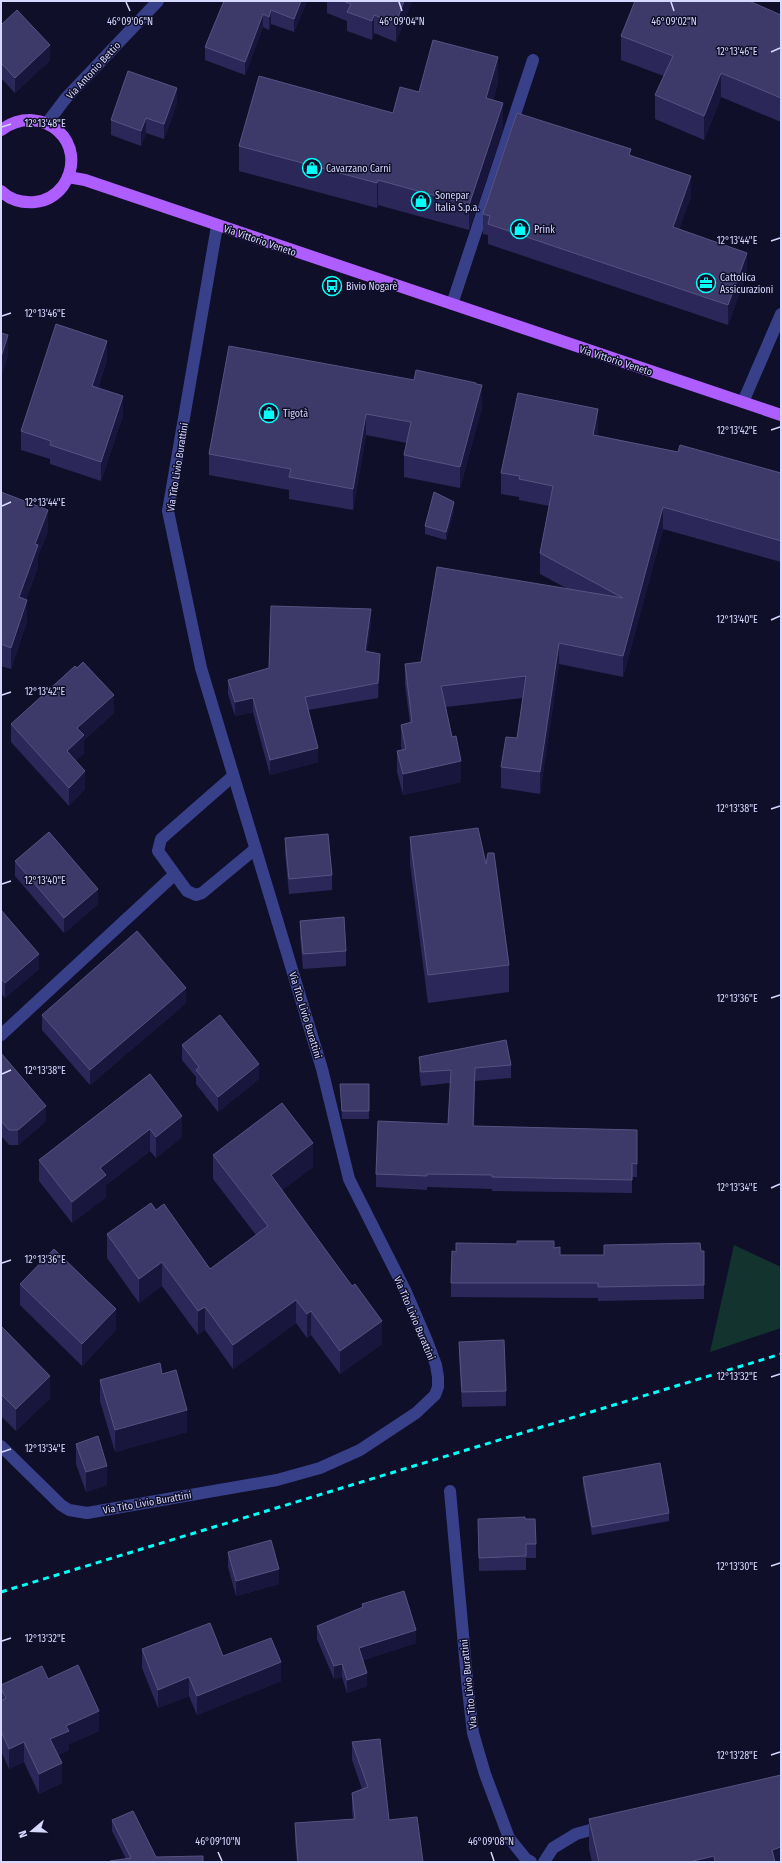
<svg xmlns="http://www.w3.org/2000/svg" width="782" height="1863" viewBox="0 0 782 1863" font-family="'Fira Sans Condensed',sans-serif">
  <rect width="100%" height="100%" fill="#100f29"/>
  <!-- green -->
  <polygon fill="#12332e" points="734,1245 781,1267 781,1328 710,1352"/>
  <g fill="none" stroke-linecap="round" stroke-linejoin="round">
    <!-- minor -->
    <g stroke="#38408a" stroke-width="12">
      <polyline points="47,123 66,98 158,1"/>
      <polyline points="452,304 533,60"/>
      <polyline points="743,402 781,314"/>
      <polyline points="233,776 161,839 158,851 187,891 196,895 202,893 255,849"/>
      <polyline points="1,1035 174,875"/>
      <polyline points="1,1446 61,1505 69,1510 87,1513 277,1480 320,1468 360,1450 416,1413 435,1395 438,1387 438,1377 436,1365 427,1341 406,1292 349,1179 322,1069 201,668 168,511 217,226"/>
      <polyline points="450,1491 468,1690 473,1733 485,1774 509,1838 526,1859 531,1862"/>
      <polyline points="544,1862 553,1848 576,1834 604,1826"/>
    </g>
    <!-- major -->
    <g stroke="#ae5eff" stroke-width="12">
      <path d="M1,130C43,100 91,144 63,186C56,195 46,201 35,202C22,203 10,200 1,191"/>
      <polyline points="68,177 85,180 781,415"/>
    </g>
    <!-- rail -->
    <polyline stroke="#03fff7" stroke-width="3" stroke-dasharray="6 5" stroke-linecap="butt" points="1,1592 781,1354"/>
  </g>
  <!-- wall -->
  <g fill="#2b2758">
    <polygon points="224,1 307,1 294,32 271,24 269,30 263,27 245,75 205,60 205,47"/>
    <polygon points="327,1 412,1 396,42 374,33 372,40 347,31 347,21 327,13"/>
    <polygon points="781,15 781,122 721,97 704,140 655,119 655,95 664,76 621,60 621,36"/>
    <polygon points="1,25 50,60 15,93 1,78"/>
    <polygon points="498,82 493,100 503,128 469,230 378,205 377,208 239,171 239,146 393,113 419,92"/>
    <polygon points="177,103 164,139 146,133 141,146 111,135 111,120"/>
    <polygon points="631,156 691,196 679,229 747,272 728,325 488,244 488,235 483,234 483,214"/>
    <polygon points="107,360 98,388 123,415 101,481 50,464 50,459 21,450 21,431"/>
    <polygon points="414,380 476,384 482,407 460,488 404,477 404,455 407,443 366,435 353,510 289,499 289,490 209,475 209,454"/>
    <polygon points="598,430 597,435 781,473 781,562 663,529 623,677 559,664 540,794 501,788 501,767 517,738 523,698 446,707 461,782 403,795 397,772 397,751 402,750 401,746 401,725 410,723 405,685 405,664 421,662 566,588 540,574 540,553 549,506 519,500 519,497 501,494 501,473"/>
    <polygon points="1,492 48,531 38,556 38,567 26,599 27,621 11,669 1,666"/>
    <polygon points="454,510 446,540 425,534 425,526"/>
    <polygon points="371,624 367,651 380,668 378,698 308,710 318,762 270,775 253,712 235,716 228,694 228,680 269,668"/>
    <polygon points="114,713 84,740 84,753 76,760 85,789 69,806 11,742 11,724"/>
    <polygon points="410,837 509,965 509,992 428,1003 410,864"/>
    <polygon points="285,838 332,875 332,890 289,894 285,853"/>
    <polygon points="15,861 98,904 64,933 15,876"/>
    <polygon points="1,910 39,969 5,998 1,993"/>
    <polygon points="300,921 346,951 346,966 303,969 300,936"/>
    <polygon points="186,1003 90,1085 42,1030 42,1015"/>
    <polygon points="182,1045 259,1079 218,1112 196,1084 196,1077 182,1060"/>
    <polygon points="1,1053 46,1121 18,1145 9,1145 1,1136"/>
    <polygon points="419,1057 511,1065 511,1078 475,1081 474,1126 637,1130 637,1177 632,1177 632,1193 492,1191 492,1189 427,1187 427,1190 376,1187 376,1174 448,1124 450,1083 421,1086 419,1071"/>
    <polygon points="150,1074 182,1137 156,1158 150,1151 106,1185 106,1197 72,1223 39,1181 39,1160"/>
    <polygon points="340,1084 369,1084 369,1119 342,1119"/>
    <polygon points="213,1155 313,1167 282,1190 382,1344 340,1374 311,1335 307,1338 296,1323 233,1369 205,1330 198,1335 162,1286 139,1303 107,1258 107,1234 156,1210 210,1269 256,1235 213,1179"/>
    <polygon points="554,1248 560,1255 604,1255 704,1251 704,1299 598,1301 598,1298 451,1297 451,1283 456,1252"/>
    <polygon points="20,1284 116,1330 82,1366 20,1305"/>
    <polygon points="1,1326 50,1398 16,1431 1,1416"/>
    <polygon points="459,1342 506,1391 506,1406 462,1407 459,1357"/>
    <polygon points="162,1374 187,1432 115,1452 100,1401 100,1380"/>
    <polygon points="76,1444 107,1485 86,1492 76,1464"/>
    <polygon points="583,1477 669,1513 669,1521 592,1535 583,1485"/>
    <polygon points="478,1519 525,1519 536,1544 536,1558 526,1558 526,1570 479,1571"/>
    <polygon points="228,1552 279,1584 236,1596 228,1567"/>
    <polygon points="362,1604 416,1643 363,1660 367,1686 347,1693 342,1677 334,1679 317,1639 317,1626 362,1608"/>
    <polygon points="142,1649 223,1656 281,1681 197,1715 189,1696 158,1708 142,1668"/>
    <polygon points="48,1679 99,1731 69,1744 69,1750 58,1755 62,1783 39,1794 24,1762 9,1769 1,1751 1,1685"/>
    <polygon points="352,1742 389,1820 423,1862 297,1862 295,1841 295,1823 353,1819 352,1811 352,1793 362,1789 352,1760"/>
    <polygon points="765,1779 781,1862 592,1862 589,1849 589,1819"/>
    <polygon points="112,1820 156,1857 126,1859 112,1831"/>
  </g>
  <!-- shaded-wall -->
  <g fill="#18163d">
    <polygon points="301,1 307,1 294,32 294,19"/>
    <polygon points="404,1 412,1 396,42 396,23"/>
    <polygon points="271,10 271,24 269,30 269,17"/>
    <polygon points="263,14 263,27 245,75 245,62"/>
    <polygon points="374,15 374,33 372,40 372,21"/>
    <polygon points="50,45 50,60 15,93 15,78"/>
    <polygon points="498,57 498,82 486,123 486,98"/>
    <polygon points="721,73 721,97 704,140 704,116"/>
    <polygon points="177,88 177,103 164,139 164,124"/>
    <polygon points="503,103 503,128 469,230 469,205"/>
    <polygon points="146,118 146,133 141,146 141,131"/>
    <polygon points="691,176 691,196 673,247 673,227"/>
    <polygon points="378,180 378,205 377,208 377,183"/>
    <polygon points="747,253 747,272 728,325 728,305"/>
    <polygon points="8,335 8,356 1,378 1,357"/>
    <polygon points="107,341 107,360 92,405 92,386"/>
    <polygon points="482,385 482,407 460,488 460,467"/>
    <polygon points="123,396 123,415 101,481 101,462"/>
    <polygon points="598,409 598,430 593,456 593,435"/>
    <polygon points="366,414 366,435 353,510 353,489"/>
    <polygon points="454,502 454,510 446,540 446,532"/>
    <polygon points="663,507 663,529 623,677 623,656"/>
    <polygon points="48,510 48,531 38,556 38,567 19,618 19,597 35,544"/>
    <polygon points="27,600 27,621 11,669 11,648"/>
    <polygon points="371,609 371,624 365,665 365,651"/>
    <polygon points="559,643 559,664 540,794 540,772"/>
    <polygon points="380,654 380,668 378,698 378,683"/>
    <polygon points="114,695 114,713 84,740 84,753 67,769 67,751 77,728"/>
    <polygon points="253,698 253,712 235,716 235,702"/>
    <polygon points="318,748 318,762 270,775 270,760"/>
    <polygon points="461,761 461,782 403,795 403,774"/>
    <polygon points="85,771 85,789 69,806 69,788"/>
    <polygon points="98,889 98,904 64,933 64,918"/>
    <polygon points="39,954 39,969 5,998 5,983"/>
    <polygon points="186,988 186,1003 90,1085 90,1070"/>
    <polygon points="259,1064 259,1079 218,1112 218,1097"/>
    <polygon points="475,1068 475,1081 473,1140 473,1126"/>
    <polygon points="46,1106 46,1121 18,1145 18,1130"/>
    <polygon points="182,1116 182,1137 156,1158 156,1137"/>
    <polygon points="150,1129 150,1151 106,1185 106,1197 72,1223 72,1202 100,1168"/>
    <polygon points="313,1143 313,1167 271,1199 271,1175"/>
    <polygon points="162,1262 162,1286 139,1303 139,1279"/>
    <polygon points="296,1300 296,1323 233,1369 233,1345"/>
    <polygon points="205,1307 205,1330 198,1335 198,1311"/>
    <polygon points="116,1309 116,1330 82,1366 82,1344"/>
    <polygon points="311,1311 311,1335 307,1338 307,1314"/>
    <polygon points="382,1321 382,1344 340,1374 340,1351"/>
    <polygon points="50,1376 50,1398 16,1431 16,1409"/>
    <polygon points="187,1410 187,1432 115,1452 115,1430"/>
    <polygon points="107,1466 107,1485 86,1492 86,1472"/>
    <polygon points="279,1569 279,1584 236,1596 236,1581"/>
    <polygon points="416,1630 416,1643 359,1661 359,1648"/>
    <polygon points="281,1662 281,1681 197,1715 197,1696"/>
    <polygon points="342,1664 342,1677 334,1679 334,1666"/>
    <polygon points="367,1673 367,1686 347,1693 347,1680"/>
    <polygon points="189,1677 189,1696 158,1708 158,1690"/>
    <polygon points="99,1711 99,1731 69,1744 69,1750 50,1759 50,1739 66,1726"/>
    <polygon points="24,1742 24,1762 9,1769 9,1749"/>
    <polygon points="62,1763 62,1783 39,1794 39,1774"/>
    <polygon points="781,1847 781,1862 772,1862 772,1850"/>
    <polygon points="714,1856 714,1862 689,1862"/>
  </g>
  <!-- building -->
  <g fill="#3d3a6a" stroke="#565381">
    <polygon points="224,1 301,1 294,19 271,10 269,17 263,14 245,62 205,47"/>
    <polygon points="343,1 404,1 396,23 374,15 372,21 347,12 351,4"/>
    <polygon points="635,1 749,1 781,15 781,98 721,73 704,116 655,95 673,56 621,36"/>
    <polygon points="17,10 50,45 15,78 1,63 1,25"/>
    <polygon points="433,40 498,57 486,98 503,103 469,205 378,180 377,183 239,146 259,76 393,113 400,87 419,92"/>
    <polygon points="128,71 177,88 164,124 146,118 141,131 111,120"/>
    <polygon points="517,113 631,149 629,155 691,176 673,227 747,253 728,305 488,224 490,216 483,214"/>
    <polygon points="56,324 107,341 92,386 123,396 101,462 50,445 51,441 21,431"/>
    <polygon points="1,333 8,335 1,357"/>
    <polygon points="229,346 414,380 416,370 476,383 476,384 482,385 460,467 404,455 411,422 366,414 353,489 289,477 291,469 209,454"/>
    <polygon points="518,393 598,409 593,435 678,452 680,445 781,473 781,541 663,507 623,656 559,643 540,772 501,767 506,737 517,738 526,676 441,686 452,737 456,736 461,761 403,774 397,751 406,749 401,725 412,722 405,664 421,662 437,567 623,598 540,553 553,486 519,479 520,476 501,473"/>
    <polygon points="1,492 48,510 35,544 38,545 19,597 27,600 11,648 1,644"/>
    <polygon points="434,492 454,502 446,532 425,526"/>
    <polygon points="271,606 371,609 365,651 380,654 378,683 305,697 318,748 270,760 253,698 235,702 228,680 269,668"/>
    <polygon points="83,662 114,695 77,728 84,735 67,751 85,771 69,788 11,724 75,666 77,668"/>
    <polygon points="478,828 486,864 488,853 494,853 509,965 428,975 410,837"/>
    <polygon points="49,832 98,889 64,918 15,861"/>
    <polygon points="328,834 332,875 289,879 285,838"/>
    <polygon points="1,910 39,954 5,983 1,978"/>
    <polygon points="344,917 346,951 303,954 300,921"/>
    <polygon points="137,931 186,988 90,1070 42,1015"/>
    <polygon points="220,1015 259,1064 218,1097 196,1070 199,1067 182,1045"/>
    <polygon points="506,1040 511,1065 475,1068 473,1126 637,1130 637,1164 632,1163 632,1180 492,1177 492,1175 427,1174 427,1176 376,1174 378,1121 448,1124 451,1070 421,1072 419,1057"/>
    <polygon points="1,1053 46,1106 18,1130 9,1130 1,1121"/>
    <polygon points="150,1074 182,1116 156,1137 150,1129 100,1168 106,1175 72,1202 39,1160"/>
    <polygon points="340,1084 369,1084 369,1111 342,1111"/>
    <polygon points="282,1103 313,1143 271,1175 352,1286 355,1284 382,1321 340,1351 311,1311 307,1314 296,1300 233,1345 205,1307 198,1311 162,1262 139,1279 107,1234 151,1203 156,1210 164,1204 210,1269 268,1226 213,1155"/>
    <polygon points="517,1241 554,1241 554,1248 560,1247 560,1255 604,1255 604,1245 700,1243 701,1251 704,1251 704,1285 598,1287 598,1283 451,1283 452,1251 456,1252 456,1243 517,1244"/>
    <polygon points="54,1249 116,1309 82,1344 20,1284"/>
    <polygon points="1,1326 50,1376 16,1409 1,1394"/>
    <polygon points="504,1340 506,1391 462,1392 459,1342"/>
    <polygon points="160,1363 162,1374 176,1370 187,1410 115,1430 100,1380"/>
    <polygon points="98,1436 107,1466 86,1472 76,1444"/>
    <polygon points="660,1463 669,1513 592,1527 583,1477"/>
    <polygon points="525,1517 525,1519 535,1519 536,1544 526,1544 526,1556 479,1558 478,1519"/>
    <polygon points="271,1540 279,1569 236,1581 228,1552"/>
    <polygon points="404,1591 416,1630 359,1648 367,1673 347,1680 342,1664 334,1666 317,1626 363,1607 362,1604"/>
    <polygon points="210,1623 223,1656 271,1638 281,1662 197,1696 189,1677 158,1690 142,1649"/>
    <polygon points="78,1665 99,1711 66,1726 69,1731 50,1739 62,1763 39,1774 24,1742 9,1749 1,1731 1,1701 6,1698 1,1689 1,1685 42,1666 48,1679"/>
    <polygon points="380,1739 389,1820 417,1817 423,1862 298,1862 295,1823 355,1819 352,1793 368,1787 352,1742"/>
    <polygon points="781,1775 781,1847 772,1850 775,1862 715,1862 714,1856 689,1862 599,1862 589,1819"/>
    <polygon points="133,1811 156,1857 203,1856 203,1862 110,1862 110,1861 131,1858 112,1820"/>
  </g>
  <!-- ticks -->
  <path fill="none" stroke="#d7d8ff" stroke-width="1.5" d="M126,2L130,11M399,2L402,11M671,2L674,11M771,52L780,48M2,127L11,124M771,241L780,238M2,316L11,313M771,430L780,427M2,506L11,502M771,620L780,616M2,695L11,692M771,809L780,806M2,884L11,881M771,998L780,995M2,1074L11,1070M771,1188L780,1184M2,1263L11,1260M771,1377L780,1374M2,1452L11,1449M771,1566L780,1563M2,1641L11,1638M771,1755L780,1752M218,1852L222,1861M491,1852L494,1861"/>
  <!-- icons -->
  <defs>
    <g id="shop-ring" transform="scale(1)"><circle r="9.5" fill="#100f29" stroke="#03fff7" stroke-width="1.5"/><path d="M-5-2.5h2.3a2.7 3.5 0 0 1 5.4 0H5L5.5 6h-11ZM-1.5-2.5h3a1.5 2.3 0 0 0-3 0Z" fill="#03fff7"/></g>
    <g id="office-ring" transform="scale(1)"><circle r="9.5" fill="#100f29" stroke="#03fff7" stroke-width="1.5"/><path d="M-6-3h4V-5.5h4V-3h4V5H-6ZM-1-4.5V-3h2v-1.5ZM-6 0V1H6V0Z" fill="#03fff7"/></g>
    <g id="bus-ring" transform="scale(1)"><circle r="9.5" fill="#100f29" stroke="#03fff7" stroke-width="1.5"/><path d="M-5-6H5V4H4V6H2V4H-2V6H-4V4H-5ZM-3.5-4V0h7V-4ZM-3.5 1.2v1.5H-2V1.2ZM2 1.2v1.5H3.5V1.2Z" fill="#03fff7"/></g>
  </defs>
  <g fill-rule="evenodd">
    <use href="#shop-ring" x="312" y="168"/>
    <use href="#shop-ring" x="421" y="201"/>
    <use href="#shop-ring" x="520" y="229"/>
    <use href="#office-ring" x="706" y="283"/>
    <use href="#bus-ring" x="332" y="286"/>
    <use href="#shop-ring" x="269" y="413"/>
  </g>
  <g text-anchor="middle" stroke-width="3" stroke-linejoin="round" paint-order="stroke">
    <!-- street labels -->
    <g font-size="10" fill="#d7d8ff" stroke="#100f29">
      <text transform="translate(93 70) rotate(-47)" y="4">Via Antonio Bettio</text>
      <text transform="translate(260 240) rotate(19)" y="4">Via Vittorio Veneto</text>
      <text transform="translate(616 360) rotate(18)" y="4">Via Vittorio Veneto</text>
      <text transform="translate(177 467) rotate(-81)" y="4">Via Tito Livio Burattini</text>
      <text transform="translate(306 1015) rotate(73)" y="4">Via Tito Livio Burattini</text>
      <text transform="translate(415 1318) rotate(67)" y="4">Via Tito Livio Burattini</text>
      <text transform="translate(147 1502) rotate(-10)" y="4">Via Tito Livio Burattini</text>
      <text transform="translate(468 1684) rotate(-96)" y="4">Via Tito Livio Burattini</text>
    </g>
    <!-- poi labels -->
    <g font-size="10" fill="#d7d8ff" stroke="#100f29" text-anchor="start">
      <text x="326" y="172">Cavarzano Carni</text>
      <text x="435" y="199">Sonepar<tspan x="435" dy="12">Italia S.p.a.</tspan></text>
      <text x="534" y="233">Prink</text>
      <text x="720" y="281">Cattolica<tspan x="720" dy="12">Assicurazioni</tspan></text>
      <text x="346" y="290">Bivio Nogarè</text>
      <text x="283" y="417">Tigotà</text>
    </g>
  </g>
  <g font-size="10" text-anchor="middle" fill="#d7d8ff" stroke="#100f29" stroke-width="3" stroke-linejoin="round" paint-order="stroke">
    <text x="130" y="25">46°09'06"N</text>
    <text x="402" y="25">46°09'04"N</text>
    <text x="674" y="25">46°09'02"N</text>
    <text x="737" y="55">12°13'46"E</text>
    <text x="45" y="127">12°13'48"E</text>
    <text x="737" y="244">12°13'44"E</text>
    <text x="45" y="317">12°13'46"E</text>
    <text x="737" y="434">12°13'42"E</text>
    <text x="45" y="506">12°13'44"E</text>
    <text x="737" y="623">12°13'40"E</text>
    <text x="45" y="695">12°13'42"E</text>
    <text x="737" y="812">12°13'38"E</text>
    <text x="45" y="884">12°13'40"E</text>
    <text x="737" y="1002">12°13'36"E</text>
    <text x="45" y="1074">12°13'38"E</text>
    <text x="737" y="1191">12°13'34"E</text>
    <text x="45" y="1263">12°13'36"E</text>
    <text x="737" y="1380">12°13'32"E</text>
    <text x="45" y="1452">12°13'34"E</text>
    <text x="737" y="1570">12°13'30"E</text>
    <text x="45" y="1642">12°13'32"E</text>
    <text x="737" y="1759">12°13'28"E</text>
    <text x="218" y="1845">46°09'10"N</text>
    <text x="491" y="1845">46°09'08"N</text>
  </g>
  <!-- border -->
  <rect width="782" height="1863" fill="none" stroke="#d7d8ff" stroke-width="4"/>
  <!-- north arrow -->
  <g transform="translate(32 1831) rotate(251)" stroke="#100f29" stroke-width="3" paint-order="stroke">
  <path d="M0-3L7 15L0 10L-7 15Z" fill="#d7d8ff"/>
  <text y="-6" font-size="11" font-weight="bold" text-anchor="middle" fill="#d7d8ff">N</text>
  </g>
</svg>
